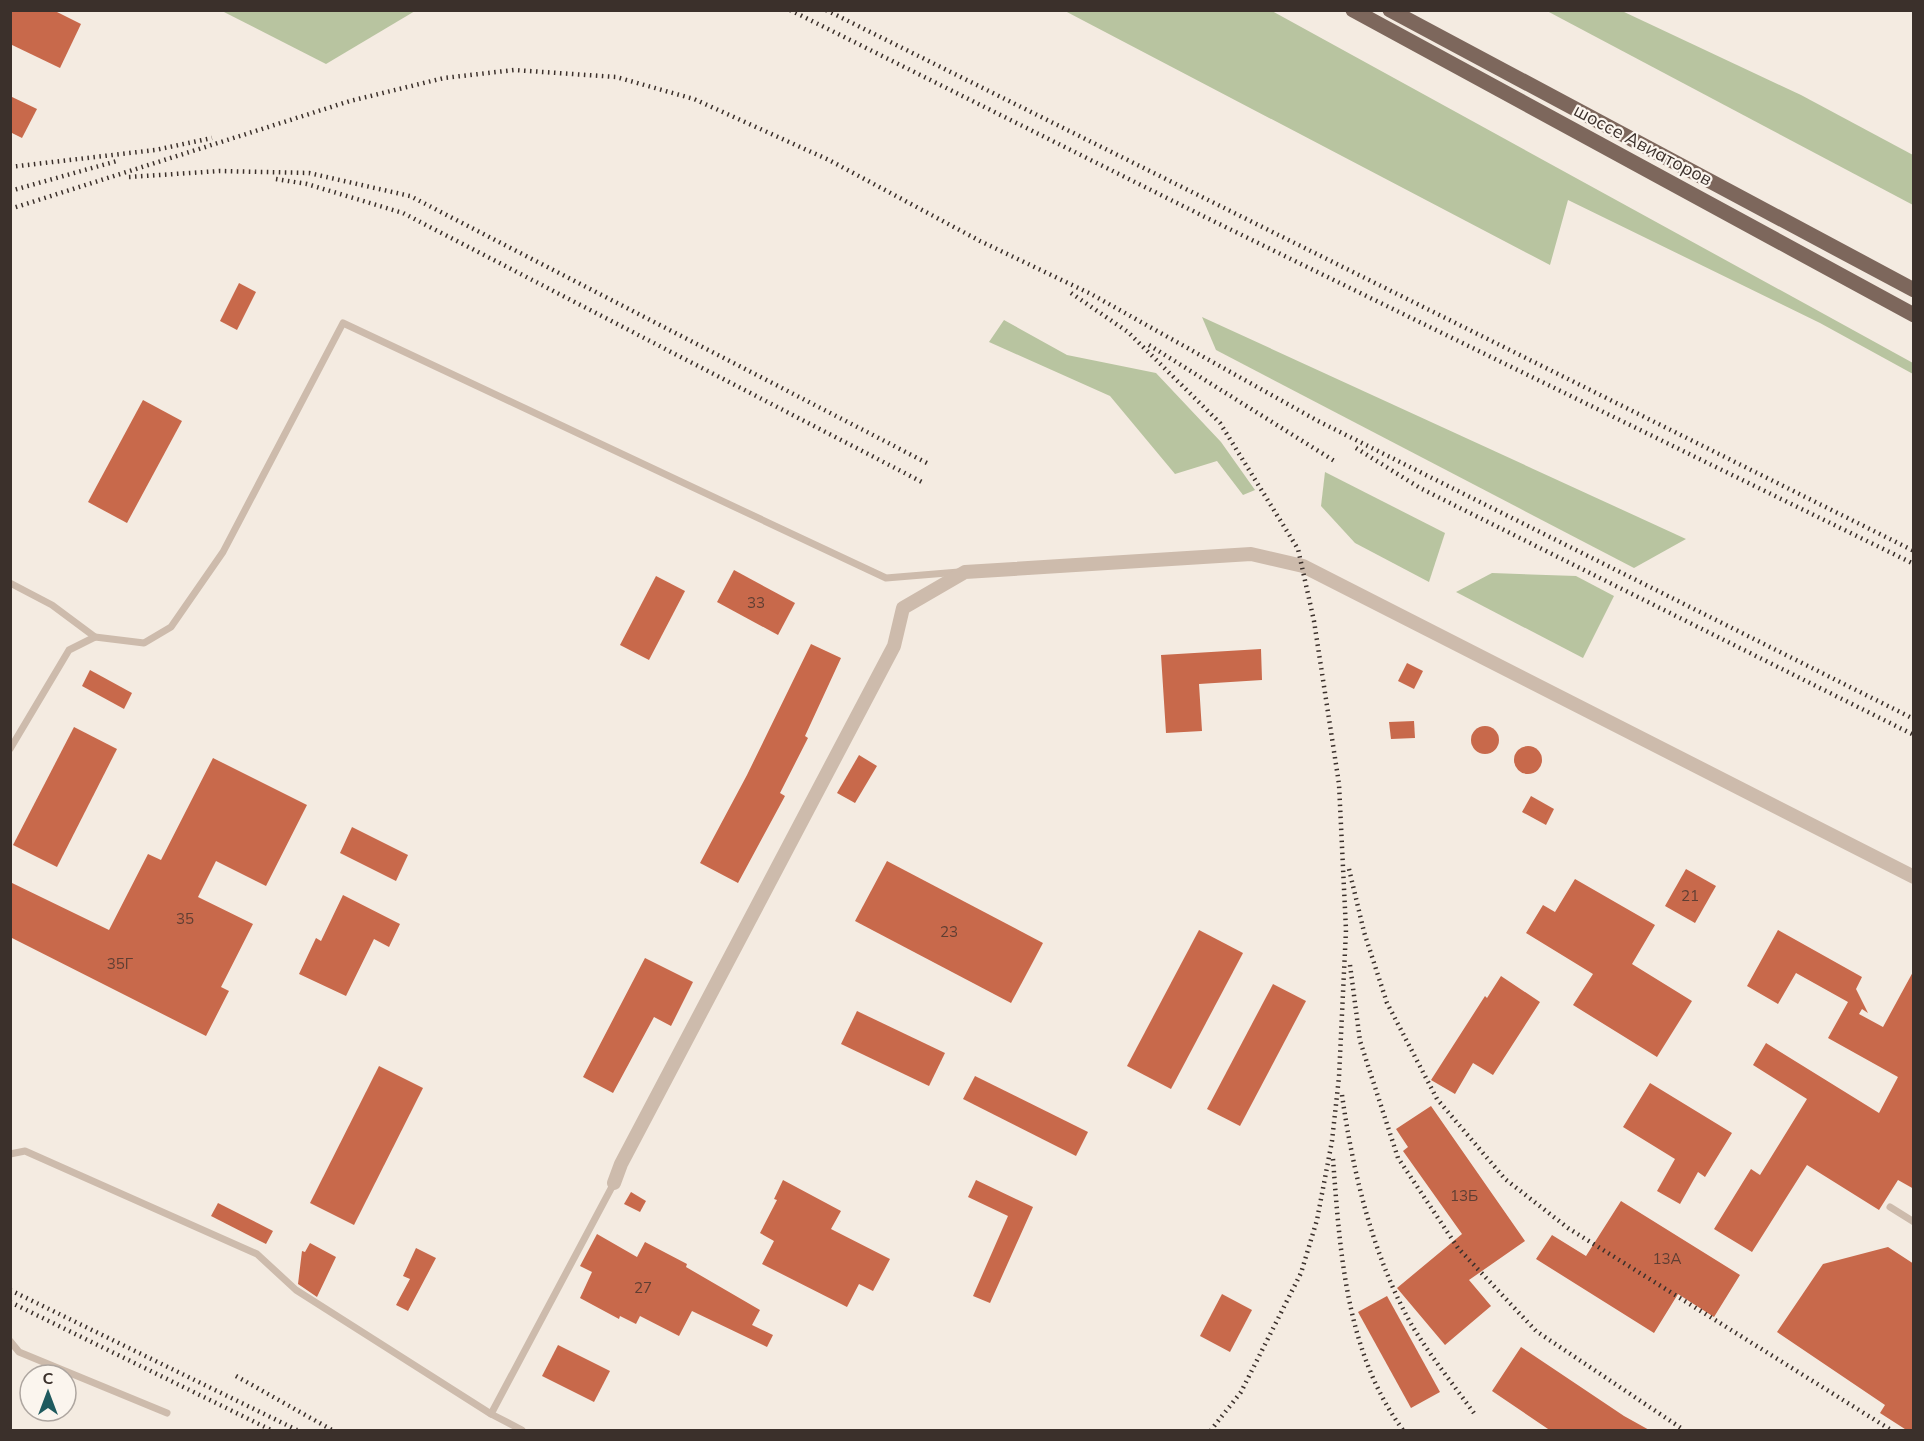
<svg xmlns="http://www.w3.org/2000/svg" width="1924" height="1441" viewBox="0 0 1924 1441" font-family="Mulish,sans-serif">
  <rect width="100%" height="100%" fill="#f4ebe1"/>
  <!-- green -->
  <g fill="#b8c4a0">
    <polygon points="222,11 415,10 415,11 326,64"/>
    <polygon points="1065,11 1272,11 1913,363 1913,374 1820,323 1568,200 1550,265"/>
    <polygon points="1547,11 1622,11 1801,95 1913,155 1913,205"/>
    <polygon points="1202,317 1686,539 1634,568 1216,350"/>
    <polygon points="1004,320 1067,355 1156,373 1221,442 1255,490 1243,495 1217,461 1175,474 1110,396 989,342"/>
    <polygon points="1325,472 1445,533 1429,582 1355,543 1321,506"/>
    <polygon points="1492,573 1576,576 1614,596 1583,658 1456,592"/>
  </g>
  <!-- building -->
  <g fill="#c8694b">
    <polygon points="10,10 53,10 81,24 60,68 10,44"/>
    <polygon points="10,96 37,109 22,138 10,132"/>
    <polygon points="239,283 256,292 237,330 220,321"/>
    <polygon points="143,400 182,421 127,523 88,502"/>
    <polygon points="734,570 795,603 778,635 717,602"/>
    <polygon points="656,576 685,591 649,660 620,645"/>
    <polygon points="811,644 841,658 805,736 808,738 780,793 785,796 738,883 700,863 747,775"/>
    <polygon points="1261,649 1262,680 1199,684 1202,731 1166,733 1161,655"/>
    <polygon points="1407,663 1423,671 1414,689 1398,681"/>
    <polygon points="90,670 132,693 124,709 82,686"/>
    <polygon points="1414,721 1415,738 1391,739 1389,722"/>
    <circle cx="1485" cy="740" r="14"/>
    <polygon points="74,727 117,749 57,867 13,845"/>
    <circle cx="1528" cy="760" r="14"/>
    <polygon points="859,755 877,766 855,803 837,793"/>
    <polygon points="213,758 307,805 266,886 216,861 198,897 253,924 221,987 229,991 206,1036 10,937 10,882 109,930 148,854 161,860"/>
    <polygon points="1531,796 1554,809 1546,825 1522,812"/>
    <polygon points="352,827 408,855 396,881 340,853"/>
    <polygon points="887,861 1043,943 1011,1003 855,921"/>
    <polygon points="1686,869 1716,886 1695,923 1665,906"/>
    <polygon points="1575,879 1655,925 1632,964 1692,1001 1657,1057 1573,1005 1593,974 1526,933 1543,905 1555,912"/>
    <polygon points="343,895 400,924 389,947 374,939 346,996 299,974 316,938 321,941"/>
    <polygon points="1199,930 1243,953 1171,1089 1127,1066"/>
    <polygon points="1778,930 1862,977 1856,989 1868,1013 1862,1009 1859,1014 1883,1027 1914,970 1914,1189 1898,1180 1879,1210 1807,1165 1752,1252 1714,1229 1751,1169 1760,1175 1807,1099 1753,1065 1766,1043 1879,1113 1898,1077 1828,1038 1848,1002 1796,973 1778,1004 1747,986"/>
    <polygon points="645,958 693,982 671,1026 654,1017 613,1093 583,1077"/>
    <polygon points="1501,976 1540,1002 1493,1075 1473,1063 1455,1094 1431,1080 1485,996 1487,998"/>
    <polygon points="1273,984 1306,1001 1240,1126 1207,1109"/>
    <polygon points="857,1011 945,1053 929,1086 841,1044"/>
    <polygon points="379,1066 423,1088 354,1225 310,1203"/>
    <polygon points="975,1076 1088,1132 1076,1156 963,1099"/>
    <polygon points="1650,1083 1732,1133 1705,1177 1698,1172 1680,1204 1657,1191 1675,1159 1623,1127"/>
    <polygon points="1431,1106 1525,1241 1469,1280 1491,1306 1445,1345 1397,1288 1462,1234 1403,1151 1408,1147 1396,1129"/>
    <polygon points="783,1180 841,1211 831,1229 890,1259 873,1291 859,1284 847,1307 762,1264 774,1241 760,1233 777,1200 774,1199"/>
    <polygon points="976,1180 1033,1207 990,1303 973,1296 1008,1216 968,1197"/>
    <polygon points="631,1192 646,1201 640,1212 624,1204"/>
    <polygon points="1621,1201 1740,1275 1714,1317 1678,1294 1654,1333 1536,1259 1552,1235 1586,1256"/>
    <polygon points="218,1203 273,1231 266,1244 211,1216"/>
    <polygon points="597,1234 637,1257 645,1242 687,1264 686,1267 760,1310 752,1325 773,1335 767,1347 692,1311 679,1336 640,1316 636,1324 620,1316 619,1319 580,1298 592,1272 580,1266"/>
    <polygon points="310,1243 336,1257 317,1297 298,1284 302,1251 305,1252"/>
    <polygon points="1888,1247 1914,1264 1914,1431 1908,1431 1880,1413 1885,1405 1777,1332 1823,1264"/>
    <polygon points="416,1248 436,1258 408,1311 396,1305 410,1279 403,1276"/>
    <polygon points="1222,1294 1252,1310 1230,1352 1200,1336"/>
    <polygon points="1387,1296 1440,1392 1411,1408 1358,1312"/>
    <polygon points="558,1345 610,1371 594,1402 542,1376"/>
    <polygon points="1521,1347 1624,1416 1651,1431 1551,1431 1492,1391"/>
  </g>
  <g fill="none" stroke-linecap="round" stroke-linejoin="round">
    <!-- lane -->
    <g stroke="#cdbbac" stroke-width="7">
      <polyline points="10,583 52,605 95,637"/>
      <polyline points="10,749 69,650 95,637 144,643 171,627 223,552 343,323 886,578 959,572"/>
      <polyline points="10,1154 25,1151 257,1254 296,1290 491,1414"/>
      <polyline points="1890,1207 1914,1222"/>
      <polyline points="10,1341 19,1352 167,1413"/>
      <polyline points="522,1430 491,1414 614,1183"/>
    </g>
    <!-- street -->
    <polyline stroke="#cdbbac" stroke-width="14" points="614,1183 621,1164 894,646 903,608 965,572 1251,554 1303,566 1914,877"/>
    <!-- primary -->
    <g stroke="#7d675c" stroke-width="15">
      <polyline points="1353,10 1914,315"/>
      <polyline points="1390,10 1914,290"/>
    </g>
    <!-- rail -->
    <g stroke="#3b302b" stroke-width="4.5" stroke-dasharray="1.5 4.5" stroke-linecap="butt">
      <polyline points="790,10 1205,217 1914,564"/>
      <polyline points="826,10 1914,551"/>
      <polyline points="10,167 155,150 212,138"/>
      <polyline points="129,177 220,171 309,173 410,196 929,464"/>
      <polyline points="276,179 307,184 403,213 922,482"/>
      <polyline points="10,191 117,161"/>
      <polyline points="10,209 350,101 444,78 514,70 616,77 694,99 829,160 980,241 1091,294 1318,421 1914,719"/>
      <polyline points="1071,293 1128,332 1220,423 1298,549 1314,621 1339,784 1346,930 1339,1077 1332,1141 1317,1220 1301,1273 1241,1392 1211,1430"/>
      <polyline points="1149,345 1336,462"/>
      <polyline points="1356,448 1420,488 1914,735"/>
      <polyline points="1349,869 1364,932 1387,1003 1437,1099 1505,1179 1568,1228 1891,1430"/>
      <polyline points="1350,965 1360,1041 1398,1158 1458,1248 1536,1331 1684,1430"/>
      <path d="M1342,1095C1353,1172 1372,1253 1410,1322C1429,1355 1454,1385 1476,1416"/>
      <path d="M1333,1159C1340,1252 1346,1353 1403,1430"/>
      <polyline points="10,1290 297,1430"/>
      <polyline points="10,1302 271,1430"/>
      <polyline points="236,1376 332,1430"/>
    </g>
  </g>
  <g text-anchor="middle" stroke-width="4.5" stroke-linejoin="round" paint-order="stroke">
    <!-- number labels -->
    <g font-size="15" fill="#5e3e33">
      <text x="756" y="608">33</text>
      <text x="1690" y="901">21</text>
      <text x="185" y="924">35</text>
      <text x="949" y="937">23</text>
      <text x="120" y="969">35Г</text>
      <text x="1464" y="1201">13Б</text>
      <text x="1667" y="1264">13А</text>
      <text x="643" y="1293">27</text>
    </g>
    <!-- street labels -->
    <g font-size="18" fill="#3b302b" stroke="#fbf5ee">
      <text transform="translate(1643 145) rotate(28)" y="6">шоссе Авиаторов</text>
    </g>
  </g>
  <!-- border -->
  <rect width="1924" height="1441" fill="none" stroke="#3b302b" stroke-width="24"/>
  <!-- north arrow -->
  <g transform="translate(48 1393)"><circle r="28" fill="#fbf5ee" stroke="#aea6a0" stroke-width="1.5"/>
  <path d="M0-4.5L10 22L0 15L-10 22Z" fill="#1f5a5e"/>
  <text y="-9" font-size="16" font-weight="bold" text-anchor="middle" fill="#3b302b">С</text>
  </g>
</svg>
